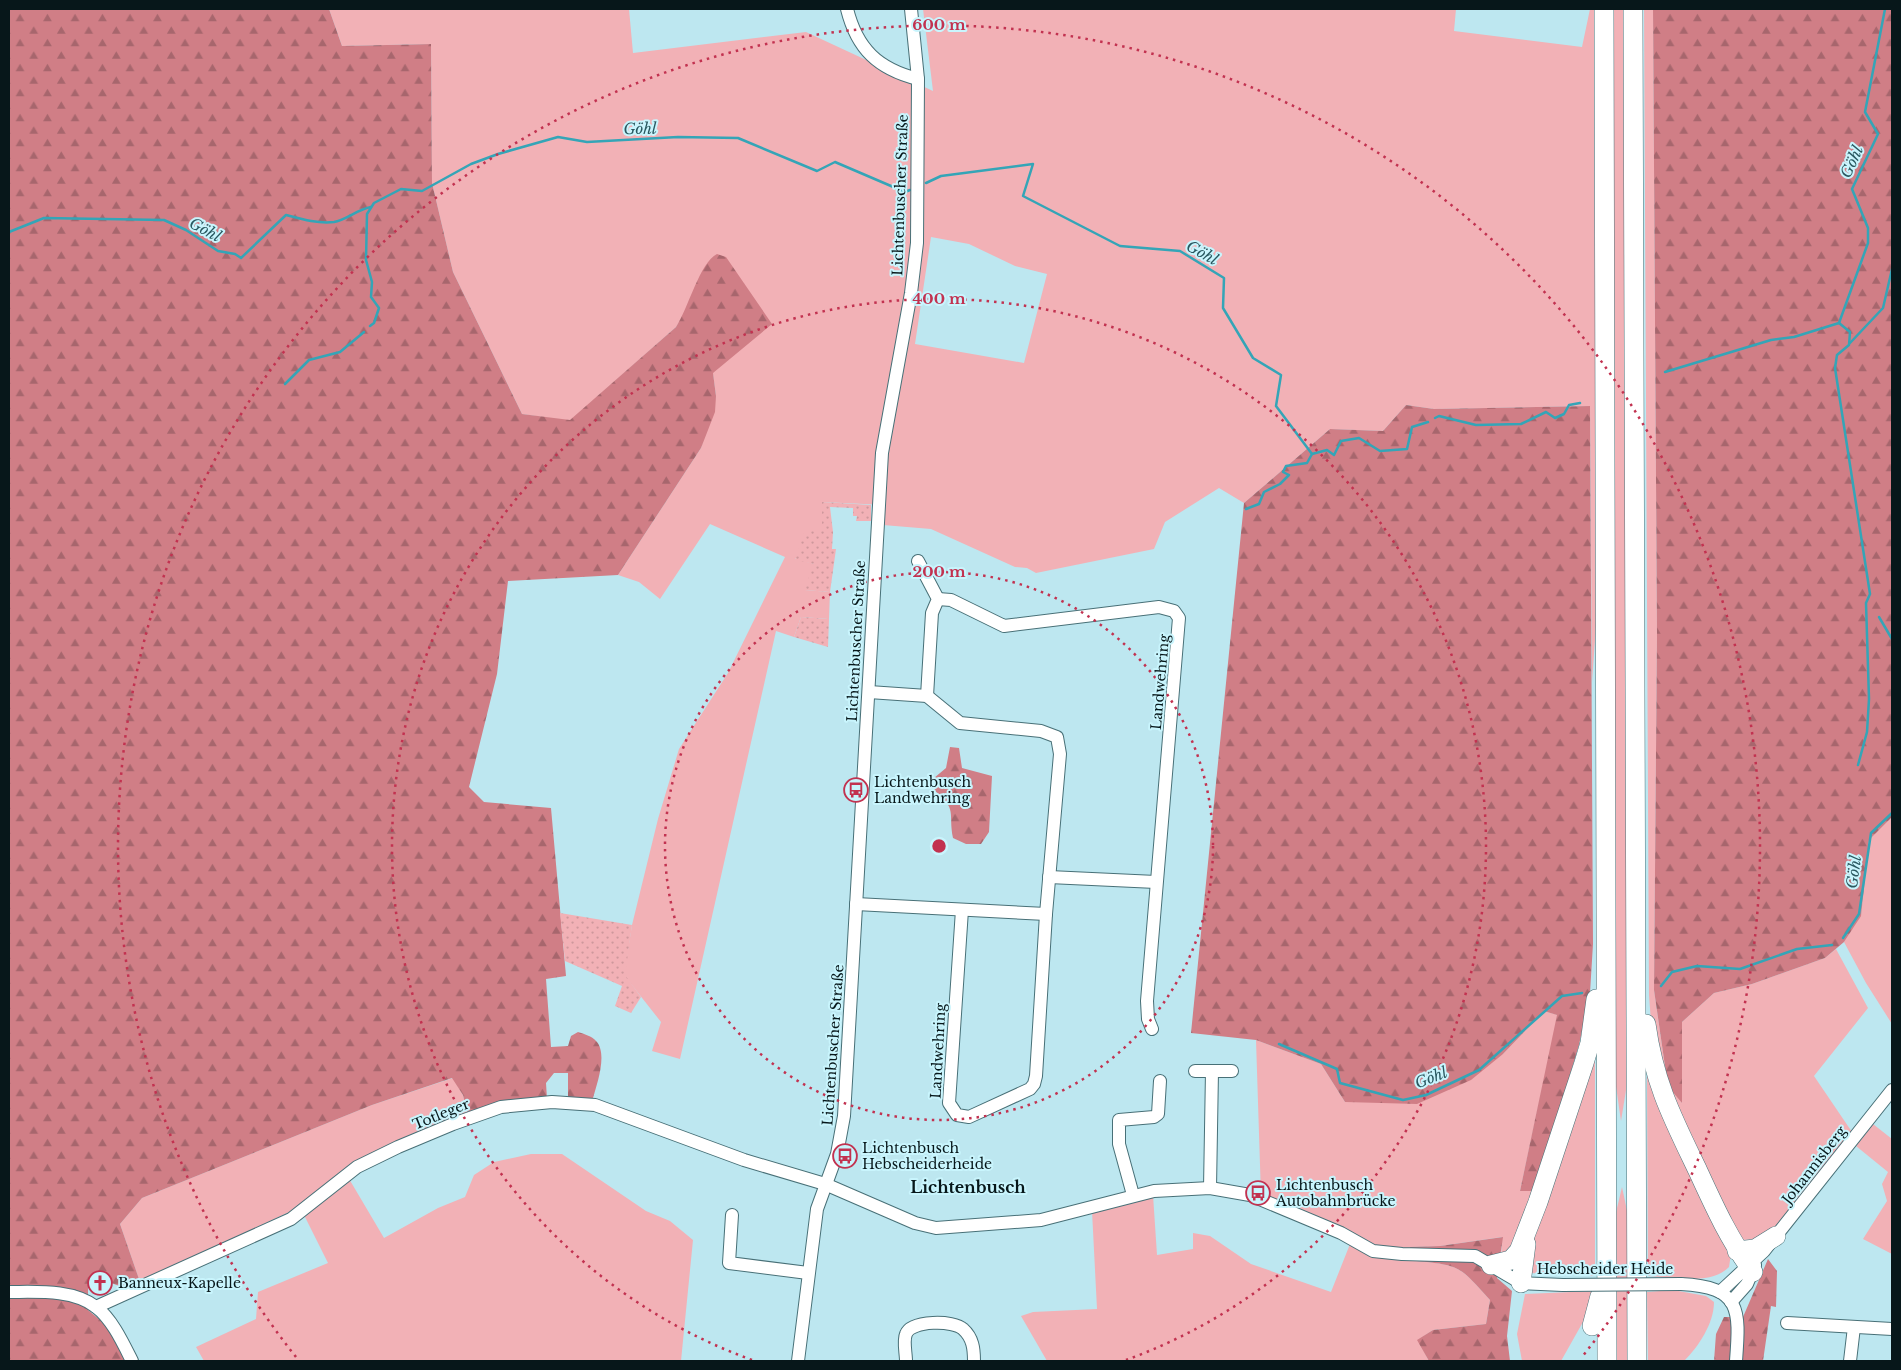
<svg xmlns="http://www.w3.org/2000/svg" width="1901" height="1370" viewBox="0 0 1901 1370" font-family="'Libre Baskerville',serif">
  <defs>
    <pattern id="forest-firs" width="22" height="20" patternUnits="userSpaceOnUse" patternTransform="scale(1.25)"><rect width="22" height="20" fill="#d07e86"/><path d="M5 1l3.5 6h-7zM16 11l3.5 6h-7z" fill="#a7666d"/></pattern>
    <pattern id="garden-dots" width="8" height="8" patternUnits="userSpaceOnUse" patternTransform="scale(1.25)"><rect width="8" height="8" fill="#f2b1b6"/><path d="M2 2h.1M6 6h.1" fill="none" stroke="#ce989c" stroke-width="1.8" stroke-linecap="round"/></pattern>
  </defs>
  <rect width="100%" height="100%" fill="#bde7f0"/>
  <!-- green -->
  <g fill="#f2b1b6" fill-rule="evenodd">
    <path d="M329,9H629L633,53L806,32L933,91L923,9H1456L1454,31L1582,47L1590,9H1594L1596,626L1592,682L1590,406L1434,409L1406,405L1383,431L1330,429L1244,503L1219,488L1165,522L1154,549L1036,573L1027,568L1015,567L931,529L883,525L885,505L822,502V531L795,559L815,564L805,590L830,592L829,619L801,617L794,637L776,631L680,1059L652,1051L661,1022L624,975L632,925L658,819L679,749L728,673L785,557L710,524L660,599L639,582L618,575L701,448L716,396L713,374L684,315L676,327L570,421L522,414L453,272L432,183L431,44L342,46ZM931,237L969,244L1015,266L1047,274L1024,363L915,344Z"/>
    <polygon points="1608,9 1628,9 1629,1072 1621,1121 1612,1059"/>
    <polygon points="1644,9 1653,9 1657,634 1654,990 1666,1073 1682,1103 1682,1022 1714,993 1752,984 1825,958 1836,949 1868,1008 1814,1076 1852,1132 1780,1223 1762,1239 1741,1240 1673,1104 1652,1036 1649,995"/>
    <polygon points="1892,817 1892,1024 1866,983 1844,942 1861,915 1869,840"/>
    <path d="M1544,1011L1558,1015L1520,1191H1535L1519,1243L1501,1258L1502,1237L1440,1246L1411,1247L1416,1261C1461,1265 1460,1267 1490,1300L1486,1324L1433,1330L1418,1340L1429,1361H1047L1021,1316L1033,1312L1097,1309L1092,1211L1153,1195L1157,1255L1193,1249V1233L1210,1236L1251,1264L1331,1292L1354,1234L1261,1196L1256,1040L1321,1064L1345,1102L1503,1054Z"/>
    <polygon points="1595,1054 1595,1292 1592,1306 1561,1361 1522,1361 1517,1334 1525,1294 1594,1291 1595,1276 1530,1273 1528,1253"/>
    <path d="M1647,1075L1731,1254L1729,1267C1710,1286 1672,1277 1648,1276Z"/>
    <polygon points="453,1078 463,1095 467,1112 451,1122 345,1172 384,1238 438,1208 465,1197 474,1175 494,1162 531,1154 562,1154 646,1211 670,1221 693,1240 681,1361 204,1361 196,1347 256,1319 258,1292 328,1263 300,1207 140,1282 120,1224 142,1198 372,1105"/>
    <polygon points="1873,1124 1892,1139 1892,1254 1863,1239 1887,1201 1882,1184 1888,1172 1856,1146"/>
    <polygon points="1622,1187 1632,1234 1631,1361 1612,1361 1613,1225"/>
    <path d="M1673,1290L1706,1296L1714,1302C1714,1323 1699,1346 1684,1361H1648L1647,1292Z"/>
  </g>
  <!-- forest -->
  <g fill="url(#forest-firs)">
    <path d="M9,9H329L342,46L431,44L432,183L453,272L522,414L570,420L676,327C688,309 700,262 717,254L726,257L772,324L713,373L716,396L715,412L701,448L618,575L508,581L497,674L469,787L484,802L551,808L566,976L546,979L551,1047L568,1046L571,1036L578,1032C584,1034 592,1036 596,1041C608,1053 597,1084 593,1098L591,1100L568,1097V1073H554L546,1083L547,1099L502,1102L467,1112L463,1095L452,1078L372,1105L142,1198L120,1224L140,1282L122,1287L98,1278L88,1282V1310L105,1324L127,1361H9Z"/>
    <polygon points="1653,9 1892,9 1892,817 1869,840 1861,916 1844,942 1825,958 1752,984 1714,993 1682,1022 1682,1103 1672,1091 1666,1073 1654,990 1657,634"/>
    <polygon points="1406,405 1434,409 1590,406 1593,944 1590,993 1579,1045 1535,1191 1520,1191 1557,1015 1544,1011 1503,1054 1471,1080 1417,1104 1345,1102 1321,1064 1256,1040 1191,1033 1244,503 1330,429 1383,431"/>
    <path d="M950,747L959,748L962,768L992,776L989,832L981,844H966L953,838C948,812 958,810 934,790V778L946,768Z"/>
    <path d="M1503,1237L1497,1278L1512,1291L1507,1336L1510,1361H1429L1417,1340L1433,1330L1486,1324L1490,1300C1460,1267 1461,1265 1416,1261L1410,1247L1440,1246Z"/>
    <polygon points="1768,1259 1777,1271 1776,1307 1771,1306 1763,1361 1714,1361 1716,1334 1724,1317 1743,1317"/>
  </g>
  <!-- garden -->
  <g fill="url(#garden-dots)">
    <polygon points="822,502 871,505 871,521 856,521 857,516 853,516 853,508 830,507 833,532 832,549 836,549 830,592 804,590 814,564 795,560 805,530 822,531"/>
    <polygon points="801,617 829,619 828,647 794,637"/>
    <polygon points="560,913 632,925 625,975 641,997 631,1013 615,1006 622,986 565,961"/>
  </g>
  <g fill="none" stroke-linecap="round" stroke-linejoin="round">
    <!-- stream -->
    <g stroke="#34a5b7" stroke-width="2.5">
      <polyline points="926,183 941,176 1033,164 1023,196 1120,246 1180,251 1224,278 1223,308 1253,358 1281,375 1276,406 1312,454 1327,450 1334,455 1341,441 1359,438 1380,451 1407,449 1412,427 1428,422"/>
      <path d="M9,232L44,218L164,220L186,230L218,251L235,254L241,258L286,215C301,219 318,224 334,222C346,220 358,209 371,207"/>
      <polyline points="1839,323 1850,332 1849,345 1837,355 1835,368 1870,594 1866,603 1869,699 1867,732 1858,765"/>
      <polyline points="1839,323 1868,243 1868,228 1852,189 1878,134 1865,112 1885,9"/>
      <polyline points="370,326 374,323 379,308 371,297 372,282 366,260 367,214 374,203 401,189 422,191 471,164 498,154 558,137 587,142 678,137 738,138 817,171 835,162 905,192 910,190"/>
      <polyline points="1850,343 1883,308 1892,269"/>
      <polyline points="1665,372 1771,340 1794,337 1839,323"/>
      <polyline points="285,384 309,360 340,352 364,332"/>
      <polyline points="1435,418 1439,416 1476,425 1521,424 1546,412 1555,418 1564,414 1569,405 1580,403"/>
      <polyline points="1246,509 1259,504 1264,492 1280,484 1289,475 1283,472 1286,466 1307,463 1312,454"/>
      <polyline points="1879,617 1892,639"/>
      <polyline points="1843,938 1859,914 1871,833 1892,813"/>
      <polyline points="1661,986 1672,972 1697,966 1740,969 1797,949 1832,945"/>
      <polyline points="1279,1044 1337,1069 1340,1083 1403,1100 1426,1095 1479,1070 1562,996 1582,993"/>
    </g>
    <!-- minor casing -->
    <g stroke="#487077" stroke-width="14">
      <g id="minor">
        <path d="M847,9C857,49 878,69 918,79"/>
        <polyline points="918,561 938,599 932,613 927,696"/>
        <polyline points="938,599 951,600 1004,626 1159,607 1174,611 1179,618 1147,1001 1148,1019 1152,1029"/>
        <polyline points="869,692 927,696 960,723 1041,731 1057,737 1060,754 1046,914 1036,1076 1034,1084 1030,1089 969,1117 957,1115 949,1103 962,910"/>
        <polyline points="1049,877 1156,882"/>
        <polyline points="856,904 1046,914"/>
        <polyline points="1195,1071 1232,1071"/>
        <polyline points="1210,1188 1212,1071"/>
        <polyline points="1133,1195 1119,1144 1119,1120 1154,1117 1158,1114 1160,1081"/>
        <polyline points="732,1215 729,1263 808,1273"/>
        <path d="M1681,1284C1741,1287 1740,1309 1736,1361"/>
        <path d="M9,1292C36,1292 73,1289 96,1307C112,1319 123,1343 132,1361"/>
        <polyline points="1720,1292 1764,1251 1892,1090"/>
        <polyline points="1731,1302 1747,1284 1755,1265"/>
        <polyline points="96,1307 291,1219 357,1167 398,1147 453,1124 501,1107 552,1102 595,1105 744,1160 825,1184 915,1223 936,1228 1041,1220 1154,1191 1210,1188 1250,1195 1341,1233 1373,1251 1402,1254 1475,1256 1521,1283 1563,1285"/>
        <polyline points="1787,1323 1892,1329"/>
        <polyline points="798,1361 817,1209 837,1154 844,1116 882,453 911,293 917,243 918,79 911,9"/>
        <path d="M906,1361C906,1353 903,1341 906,1334C911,1320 954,1320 963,1329C973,1338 974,1349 974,1361"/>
        <polyline points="1850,1361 1854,1327"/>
      </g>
    </g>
    <!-- highway casing -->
    <g stroke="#487077" stroke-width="20">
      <g id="highway">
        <polyline points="1604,9 1607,1361"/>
        <polyline points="1633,9 1637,1361"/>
        <path d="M1646,1024C1654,1083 1673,1119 1698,1171C1715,1208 1729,1239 1753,1272"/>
        <polyline points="1737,1251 1755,1249 1776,1236"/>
        <polyline points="1491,1265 1511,1260 1519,1251 1538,1202 1584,1063 1590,1043 1596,999"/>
        <polyline points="1521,1283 1526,1244"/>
        <polyline points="1592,1326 1600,1296"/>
      </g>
    </g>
    <!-- minor -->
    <use href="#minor" stroke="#fff" stroke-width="12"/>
    <!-- highway -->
    <use href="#highway" stroke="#fff" stroke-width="19"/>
    <!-- minor-bridge casing -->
    <g stroke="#487077" stroke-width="14" stroke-linecap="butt">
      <polyline id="minor-bridge" points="1563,1285 1681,1284"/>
    </g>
    <!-- minor-bridge -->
    <use href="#minor-bridge" stroke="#fff" stroke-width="12"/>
  </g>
  <!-- distance rings -->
  <g fill="none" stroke="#c23250" stroke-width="2.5" stroke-dasharray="2.5 5">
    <circle cx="939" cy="846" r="274"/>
    <path d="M752 1360A547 547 0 1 1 1126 1360"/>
    <path d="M296 1357A821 821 0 1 1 1582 1357"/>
  </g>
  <!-- icons -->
  <defs>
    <g id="bus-ring" transform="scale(1.25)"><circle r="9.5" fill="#c9f5fd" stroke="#c23250" stroke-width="1.5"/><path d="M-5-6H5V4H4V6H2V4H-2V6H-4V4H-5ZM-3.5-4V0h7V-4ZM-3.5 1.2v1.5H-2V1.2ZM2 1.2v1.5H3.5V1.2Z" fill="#c23250"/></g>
    <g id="church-ring" transform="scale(1.25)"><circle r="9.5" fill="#c9f5fd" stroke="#c23250" stroke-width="1.5"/><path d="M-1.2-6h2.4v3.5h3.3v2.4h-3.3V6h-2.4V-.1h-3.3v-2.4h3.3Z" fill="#c23250"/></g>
  </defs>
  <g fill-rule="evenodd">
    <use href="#bus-ring" x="856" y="790"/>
    <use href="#bus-ring" x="845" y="1156"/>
    <use href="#bus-ring" x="1258" y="1193"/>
    <use href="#church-ring" x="100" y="1283"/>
  </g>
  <g text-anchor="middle" stroke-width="4" stroke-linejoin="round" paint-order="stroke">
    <!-- street labels -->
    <g font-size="14" fill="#07171a" stroke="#c9f5fd">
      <text transform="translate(900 195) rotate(-88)" y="5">Lichtenbuscher Straße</text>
      <text transform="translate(856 641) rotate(-87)" y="5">Lichtenbuscher Straße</text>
      <text transform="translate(1160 682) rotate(-85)" y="5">Landwehring</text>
      <text transform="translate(833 1045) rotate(-86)" y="5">Lichtenbuscher Straße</text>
      <text transform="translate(938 1051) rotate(-87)" y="5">Landwehring</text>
      <text transform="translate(441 1114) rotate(-22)" y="5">Totleger</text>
      <text transform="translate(1814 1165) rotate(-52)" y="5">Johannisberg</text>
      <text x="1605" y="1274">Hebscheider Heide</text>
    </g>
    <!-- poi labels -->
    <g font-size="14" fill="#07171a" stroke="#c9f5fd" text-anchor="start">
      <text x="874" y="787">Lichtenbusch<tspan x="874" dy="16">Landwehring</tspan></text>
      <text x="862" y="1153">Lichtenbusch<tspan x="862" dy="16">Hebscheiderheide</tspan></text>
      <text x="1276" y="1190">Lichtenbusch<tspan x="1276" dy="16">Autobahnbrücke</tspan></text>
      <text x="118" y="1288">Banneux-Kapelle</text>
    </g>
    <!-- water labels -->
    <g font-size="15" font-style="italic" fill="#295860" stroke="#c9f5fd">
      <text transform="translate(640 129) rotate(-1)" y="5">Göhl</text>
      <text transform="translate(1852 162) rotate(-65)" y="5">Göhl</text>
      <text transform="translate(205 230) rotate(28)" y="5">Göhl</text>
      <text transform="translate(1202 253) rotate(29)" y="5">Göhl</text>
      <text transform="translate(1854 872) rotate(-82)" y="5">Göhl</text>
      <text transform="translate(1431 1078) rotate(-22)" y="5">Göhl</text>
    </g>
    <!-- quarter labels -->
    <g font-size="16" font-weight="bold" fill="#07171a" stroke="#c9f5fd">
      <text x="968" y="1193">Lichtenbusch</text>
    </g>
  </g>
  <circle cx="939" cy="846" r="8" fill="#c23250" stroke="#c9f5fd" stroke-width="2.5"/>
  <g font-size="15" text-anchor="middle" font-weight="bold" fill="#c23250" stroke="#c9f5fd" stroke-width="4" stroke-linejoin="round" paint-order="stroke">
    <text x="939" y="30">600 m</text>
    <text x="939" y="304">400 m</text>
    <text x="939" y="577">200 m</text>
  </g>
  <!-- border -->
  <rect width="1901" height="1370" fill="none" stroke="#07171a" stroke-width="20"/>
</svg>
